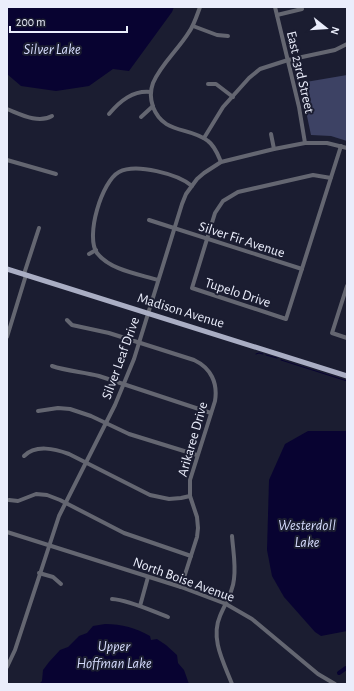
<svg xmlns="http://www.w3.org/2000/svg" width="354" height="691" viewBox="0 0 354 691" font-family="'Alegreya Sans',sans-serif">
  <rect width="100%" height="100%" fill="#1b1d31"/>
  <!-- green -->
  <polygon fill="#3d4264" points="347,75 347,141 331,136 311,135 300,83"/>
  <!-- water -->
  <g fill="#080331">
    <polygon points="7,7 174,7 172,12 129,71 113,69 89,86 56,91 21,86 7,74"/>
    <polygon points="308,431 347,431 347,631 321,636 315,632 284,597 272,576 267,550 269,480 285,444"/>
    <path d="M105,624C122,624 136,628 150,636L151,640L157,639L166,645L177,655L178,663L184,670L189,684H39L42,681L43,670L49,662L60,650L68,647L79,636L87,633L93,626Z"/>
  </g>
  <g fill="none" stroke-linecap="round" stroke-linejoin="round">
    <!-- stream -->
    <g stroke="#080331" stroke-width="1">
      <polyline points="256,354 259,353 263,354"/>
      <polyline points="266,355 277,358"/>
      <polyline points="281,360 347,381"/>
    </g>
    <!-- canal -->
    <polyline stroke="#080331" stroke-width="4" points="339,673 346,668"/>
    <!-- minor -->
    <g stroke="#646671" stroke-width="4">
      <path d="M200,7C197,15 194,25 189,32C178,50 161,64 153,83C150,91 150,98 153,107C164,135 189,126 208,141C215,146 218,155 221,162"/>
      <polyline points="275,7 299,107 305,143"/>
      <polyline points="277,15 302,9"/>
      <polyline points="193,26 217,35 228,36"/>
      <polyline points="208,84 216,84 233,97"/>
      <path d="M7,109C20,114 38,124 52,116"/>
      <path d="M109,114C120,101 133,90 151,92"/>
      <polyline points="141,117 153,106"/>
      <polyline points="271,134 274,149"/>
      <polyline points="204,138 223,107 249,78 260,69 288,60 335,50 347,44"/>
      <polyline points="7,160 56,174"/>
      <polyline points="331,178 313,175 238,192 223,201 215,213 192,288 286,319 341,146"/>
      <polyline points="149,220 302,269"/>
      <polyline points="89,254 96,250"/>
      <polyline points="24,274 39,228"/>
      <path d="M158,280C138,274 110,270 97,253C85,236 102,181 119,172C136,163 178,174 192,186"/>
      <polyline points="347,286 332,333 347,338"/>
      <path d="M67,320L72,325L109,333L194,360C211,368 218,383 215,401L190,480V496L197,517L198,528L197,537L181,587"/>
      <polyline points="7,337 26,275"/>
      <path d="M52,366C66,371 84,372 99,376L211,413"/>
      <polyline points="38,411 58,408 70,409 91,416 129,434 197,455"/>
      <path d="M24,456C36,444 55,449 69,454L150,495L169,499L181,498L190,496"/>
      <polyline points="9,500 18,501 36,494 47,495 60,500 124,533 191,556"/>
      <polyline points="7,532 181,587 226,604 252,619 318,674 335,684"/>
      <polyline points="39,573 53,577 61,584"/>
      <path d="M112,599C129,600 152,611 168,617"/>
      <polyline points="140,606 148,577"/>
      <polyline points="7,667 15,650 59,516 115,405 134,359 182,204 186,194 197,179 204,173 221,162 274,149 305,143 327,143 347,148"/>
      <path d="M232,684C224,663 210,639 220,616C225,604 233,592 234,579C236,565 233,550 232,536"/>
    </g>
    <!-- major -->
    <polyline stroke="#aaaec4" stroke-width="5" points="7,269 347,376"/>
  </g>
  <g text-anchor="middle" stroke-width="4" stroke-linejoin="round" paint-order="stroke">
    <!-- street labels -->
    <g font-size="14" fill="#eaedfb" stroke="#1b1d31">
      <text transform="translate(301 72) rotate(77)" y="5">East 23rd Street</text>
      <text transform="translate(242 239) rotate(18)" y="5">Silver Fir Avenue</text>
      <text transform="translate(238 292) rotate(18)" y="5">Tupelo Drive</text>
      <text transform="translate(181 310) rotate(17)" y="5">Madison Avenue</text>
      <text transform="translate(120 358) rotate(-70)" y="5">Silver Leaf Drive</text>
      <text transform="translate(192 439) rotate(-74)" y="5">Arikaree Drive</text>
      <text transform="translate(184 579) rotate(20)" y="5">North Boise Avenue</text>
    </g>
    <!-- water labels -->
    <g font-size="15" font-style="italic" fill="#d5dbfd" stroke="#1b1d31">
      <text x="52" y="54">Silver Lake</text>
      <text x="307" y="530">Westerdoll<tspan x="307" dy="17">Lake</tspan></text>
      <text x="114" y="651">Upper<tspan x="114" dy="17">Hoffman Lake</tspan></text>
    </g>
  </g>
  <!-- border -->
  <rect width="354" height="691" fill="none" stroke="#eaedfb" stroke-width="16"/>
  <!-- north arrow -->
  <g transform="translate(326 28) rotate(107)" stroke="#1b1d31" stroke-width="3" paint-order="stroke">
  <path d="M0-3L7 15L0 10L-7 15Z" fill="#eaedfb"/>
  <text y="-6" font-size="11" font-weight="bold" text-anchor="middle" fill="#eaedfb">N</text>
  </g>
  <!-- scale -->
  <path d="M10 26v6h117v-6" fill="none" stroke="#eaedfb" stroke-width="2"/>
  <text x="16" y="26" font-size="12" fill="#eaedfb" stroke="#1b1d31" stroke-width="3" paint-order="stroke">200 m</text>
</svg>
